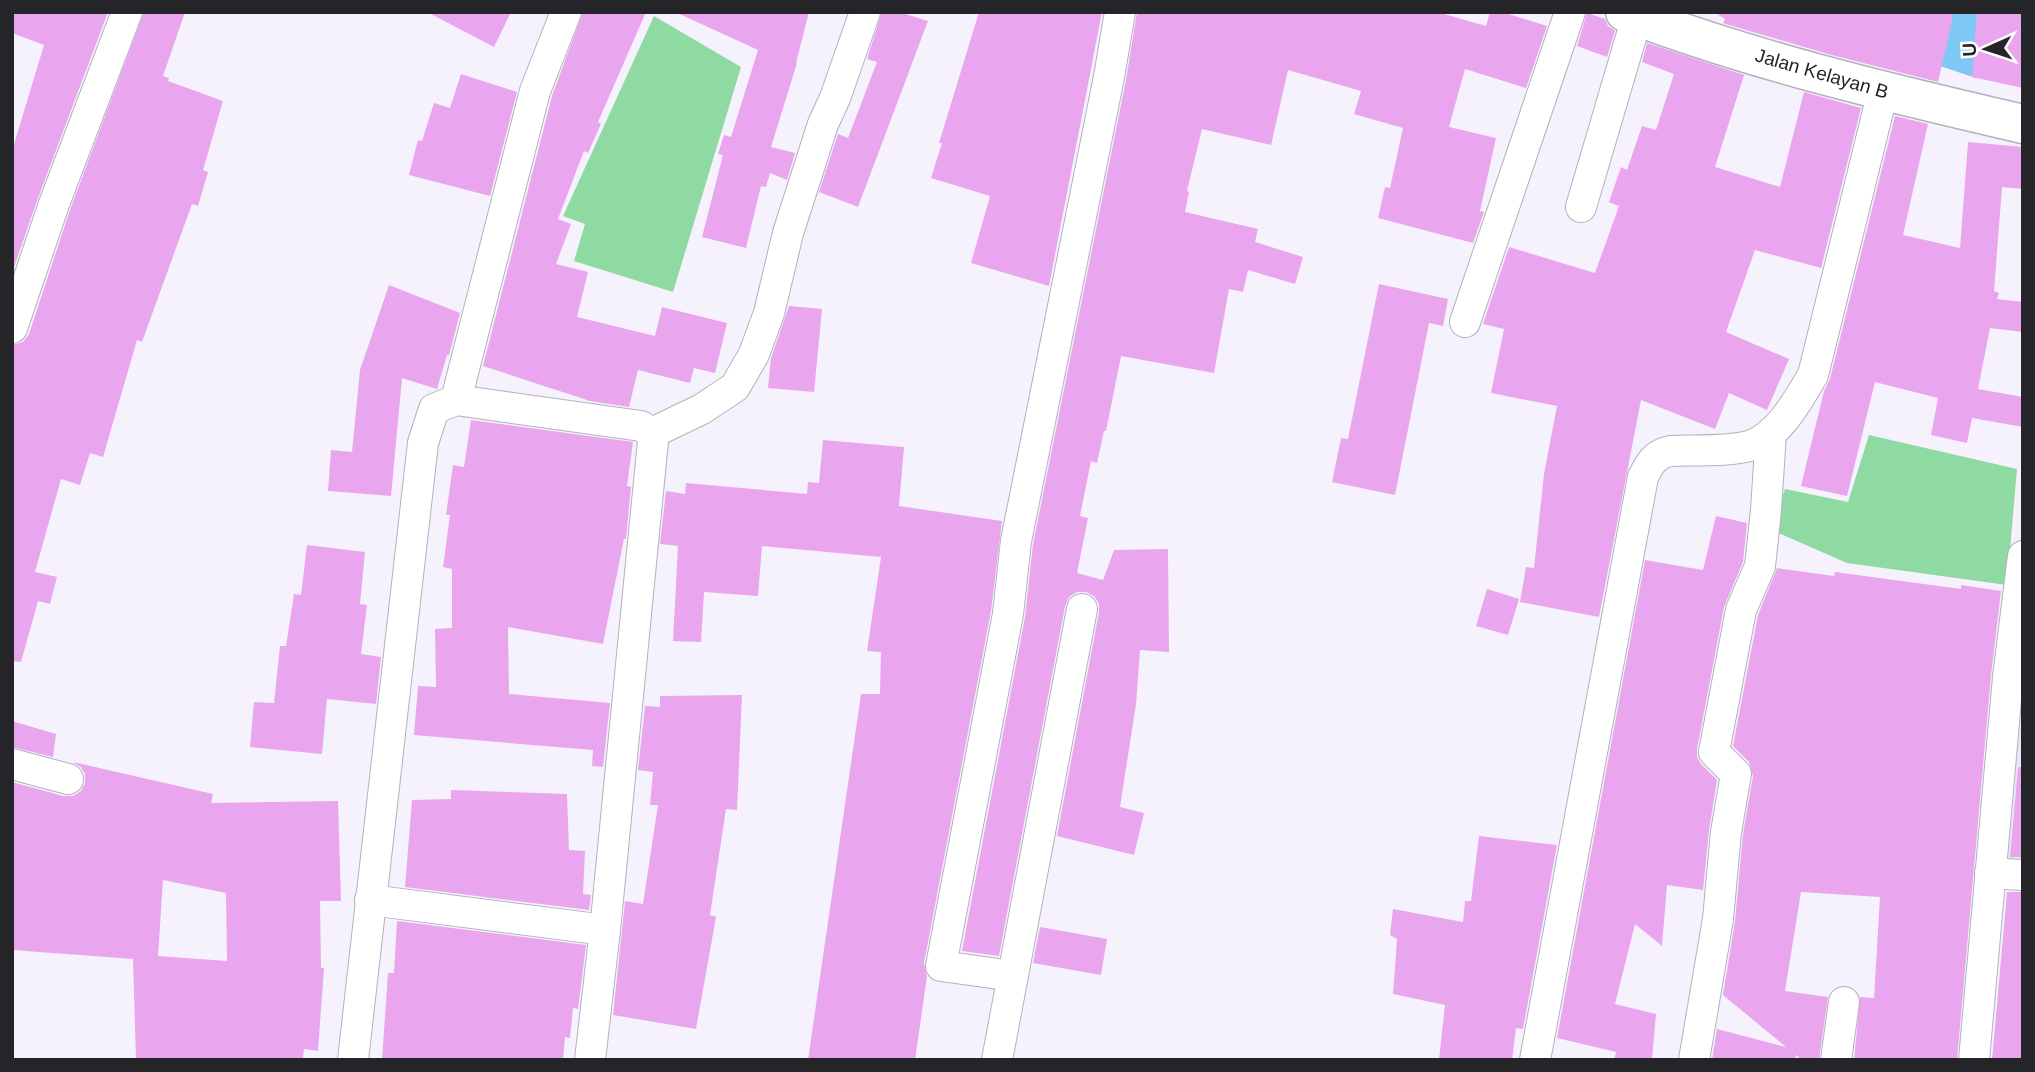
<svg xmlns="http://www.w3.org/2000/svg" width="2035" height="1072" viewBox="0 0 2035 1072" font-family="Arial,sans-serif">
  <rect width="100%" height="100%" fill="#f5f2fd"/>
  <!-- built -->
  <polygon fill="#ebe6f8" points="2023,640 2023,873 1996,870"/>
  <!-- green -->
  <g fill="#8fd9a2">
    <polygon points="654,16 741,67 673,292 574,261 585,224 563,216"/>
    <polygon points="1869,435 2017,469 2007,585 1847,563 1772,530 1785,489 1848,502"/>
  </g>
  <!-- water -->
  <polygon fill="#7fc7f5" points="1778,12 2023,12 1976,78"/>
  <!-- building -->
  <g fill="#e9a6ee" fill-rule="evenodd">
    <polygon points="12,12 108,12 38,198 12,273 12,151 44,45 12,33"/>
    <polygon points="144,12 185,12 163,76 169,78 168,81 223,101 203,170 208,172 198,206 192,204 142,342 137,340 103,457 90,453 80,485 61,479 35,572 57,577 50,604 38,601 21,662 12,661 12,345 23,342 29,334 70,210"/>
    <polygon points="427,12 511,12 494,47"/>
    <polygon points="583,12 646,12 598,122 601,124 588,153 584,151 558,219 571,224 556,264 588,272 577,317 655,336 662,307 727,323 715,373 694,368 690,383 638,370 629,407 590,401 483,366 552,96"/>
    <polygon points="675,12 809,12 796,63 797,63 771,147 795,153 787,180 770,173 766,187 761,186 746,248 702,237 723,155 718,154 724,135 731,137 758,50"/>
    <polygon points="882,12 899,12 928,21 858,207 819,192 838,134 848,138 877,62 867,59"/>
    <polygon points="979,12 1102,12 1049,286 971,263 990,196 931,178 942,143 939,143"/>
    <polygon points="1137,12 1437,12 1486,26 1490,12 1502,12 1547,26 1526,88 1465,69 1449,127 1496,138 1480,211 1484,212 1473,243 1378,218 1385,187 1390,188 1403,128 1354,114 1361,91 1288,70 1271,145 1202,129 1187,191 1189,192 1185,212 1258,229 1255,242 1303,257 1295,284 1248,270 1243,292 1229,289 1214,373 1121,356 1106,431 1104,431 1097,463 1091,461 1080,516 1088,518 1077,573 1103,580 1114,550 1168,549 1169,652 1140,650 1136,704 1120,807 1144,813 1134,855 1057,836 1099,612 1099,604 1094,596 1086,592 1077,592 1069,597 1065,606 999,956 962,951 1025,617 1033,544 1126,80"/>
    <polygon points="1714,12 1954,12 1938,82 1828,54 1729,25 1723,23 1725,19"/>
    <polygon points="1977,12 2023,12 2023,88 1972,77"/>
    <polygon points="1587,13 1605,19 1608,26 1615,31 1607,57 1577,46"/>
    <polygon points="1647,43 1744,75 1715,167 1780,187 1804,92 1861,108 1821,268 1755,250 1726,332 1789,359 1767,410 1729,393 1715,429 1641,400 1599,617 1520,602 1526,567 1534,568 1544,474 1557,406 1491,393 1504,329 1483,324 1509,247 1595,273 1619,206 1609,202 1621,167 1627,170 1642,126 1656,130 1674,74 1642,62"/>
    <polygon points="461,74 517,92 490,196 409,175 418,140 422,141 434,103 450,108"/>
    <polygon points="1895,116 1928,124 1903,235 1960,248 1968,142 2023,147 2023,189 2002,187 1994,291 1999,293 1997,299 2023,302 2023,332 1990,328 1978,389 2023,397 2023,427 1972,418 1967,443 1931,435 1938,398 1875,382 1847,496 1801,486 1824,391 1830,379"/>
    <polygon points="1379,284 1448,299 1443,326 1429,323 1395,495 1332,482 1341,438 1348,439"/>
    <polygon points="389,285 460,313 449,355 447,355 437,389 402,378 391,496 328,491 331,450 352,452 360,370"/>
    <polygon points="789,306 822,309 814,392 768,388 771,358"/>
    <polygon points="471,420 633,442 627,486 631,487 626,539 624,539 603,644 508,627 509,694 610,703 603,767 592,766 593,750 414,735 418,686 436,687 435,629 452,628 452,569 443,567 450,515 446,515 453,465 464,467"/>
    <polygon points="823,440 904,447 899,506 1002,521 991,611 924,963 927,976 915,1060 808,1060 861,694 880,694 881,652 867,651 881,557 762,546 758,596 704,592 701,642 673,641 678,546 660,544 666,491 685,494 686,483 807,494 808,482 819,483"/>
    <polygon points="1716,516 1747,523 1743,562 1724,607 1697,749 1697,757 1701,764 1717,780 1709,830 1703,890 1667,885 1662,946 1635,924 1615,1004 1656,1014 1652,1060 1614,1060 1616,1052 1557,1038 1645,560 1703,570"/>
    <polygon points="307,545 365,552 360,604 367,605 361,654 381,657 376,704 327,699 322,754 250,747 254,702 274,703 280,646 286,646 294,594 301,595"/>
    <polygon points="1777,568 1834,576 1835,572 1961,589 1961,585 2001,591 1991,675 1957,1060 1854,1060 1860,997 1874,998 1880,897 1801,892 1785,991 1828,997 1819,1060 1802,1060 1796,1055 1795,1060 1712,1060 1717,1029 1786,1047 1723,995 1735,921 1743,834 1753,776 1749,762 1733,746 1758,615"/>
    <polygon points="1487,589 1519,599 1508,635 1476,626"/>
    <polygon points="742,695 737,810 726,809 710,915 716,917 696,1029 613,1015 625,901 643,904 658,805 650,805 653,772 638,770 645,706 660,707 660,696"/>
    <polygon points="12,721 56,734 53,757 12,747"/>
    <path d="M73,762L213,794L211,803L338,801L341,901H320L321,968H324L318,1051L304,1049L303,1060H136L133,959L12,950V782L63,796H73L81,791L85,783V774L81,767ZM163,880L226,893L227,961L158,956Z"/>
    <polygon points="2018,767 2023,768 2023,857 2010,857"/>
    <polygon points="451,790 567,794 569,850 585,851 583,894 591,895 589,910 405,887 412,800 451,799"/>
    <polygon points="1479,836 1557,845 1523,1029 1516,1028 1512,1060 1439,1060 1445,1005 1393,994 1397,939 1390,935 1393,909 1463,922 1465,901 1471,901"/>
    <polygon points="2007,892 2023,892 2023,1060 1992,1060"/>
    <polygon points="397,921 586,945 578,1009 573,1008 570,1038 565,1037 563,1060 382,1060 388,973 394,973"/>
    <polygon points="1040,927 1107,939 1101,975 1033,963"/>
  </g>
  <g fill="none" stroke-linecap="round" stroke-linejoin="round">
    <!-- minor casing -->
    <g stroke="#b4b1bb" stroke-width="32">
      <g id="minor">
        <polyline points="1581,207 1637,17"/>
        <polyline points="1465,322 1570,12"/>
        <polyline points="12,328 54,204 127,12"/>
        <polyline points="456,400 535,91 566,12"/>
        <polyline points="652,433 702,409 735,387 754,354 769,313 788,233 823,124 835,98 865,12"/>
        <polyline points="12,764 68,779"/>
        <polyline points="1990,873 2023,875"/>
        <polyline points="370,900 605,930"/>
        <polyline points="1013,976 941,966 1008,614 1016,541 1109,77 1120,12"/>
        <polyline points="353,1060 423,443 434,409 456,400 641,426 652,433 653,441 605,930 590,1060"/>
        <polyline points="997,1060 1082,609"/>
        <path d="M1535,1060L1643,477C1650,463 1654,455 1670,451C1691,450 1734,452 1752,445C1780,434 1798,400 1813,375L1883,91"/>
        <polyline points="1694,1060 1718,919 1726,832 1736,774 1714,752 1741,610 1760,566 1766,510 1771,433"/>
        <polyline points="1836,1060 1844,1002"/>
        <polyline points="1974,1060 2008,677 2023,556"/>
      </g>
    </g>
    <!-- tertiary casing -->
    <g stroke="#b4b1bb" stroke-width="41">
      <path id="tertiary" d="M1625,12C1754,61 1889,93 2023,124"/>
    </g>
    <!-- minor -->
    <use href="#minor" stroke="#fff" stroke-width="30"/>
    <!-- tertiary -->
    <use href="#tertiary" stroke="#fff" stroke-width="38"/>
  </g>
  <g text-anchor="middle" stroke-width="5" stroke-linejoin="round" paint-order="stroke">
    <!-- street labels -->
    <g font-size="19" fill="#252428" stroke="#fff">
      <text transform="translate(1822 73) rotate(16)" y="7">Jalan Kelayan B</text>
    </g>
  </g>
  <!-- border -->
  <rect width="2035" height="1072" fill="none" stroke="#252428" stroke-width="28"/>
  <!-- north arrow -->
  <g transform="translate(1986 49) rotate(267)" stroke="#ffffff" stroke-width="5" paint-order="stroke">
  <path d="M0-5L12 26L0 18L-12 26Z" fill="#252428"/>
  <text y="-10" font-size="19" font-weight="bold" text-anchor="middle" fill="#252428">U</text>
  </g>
</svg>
